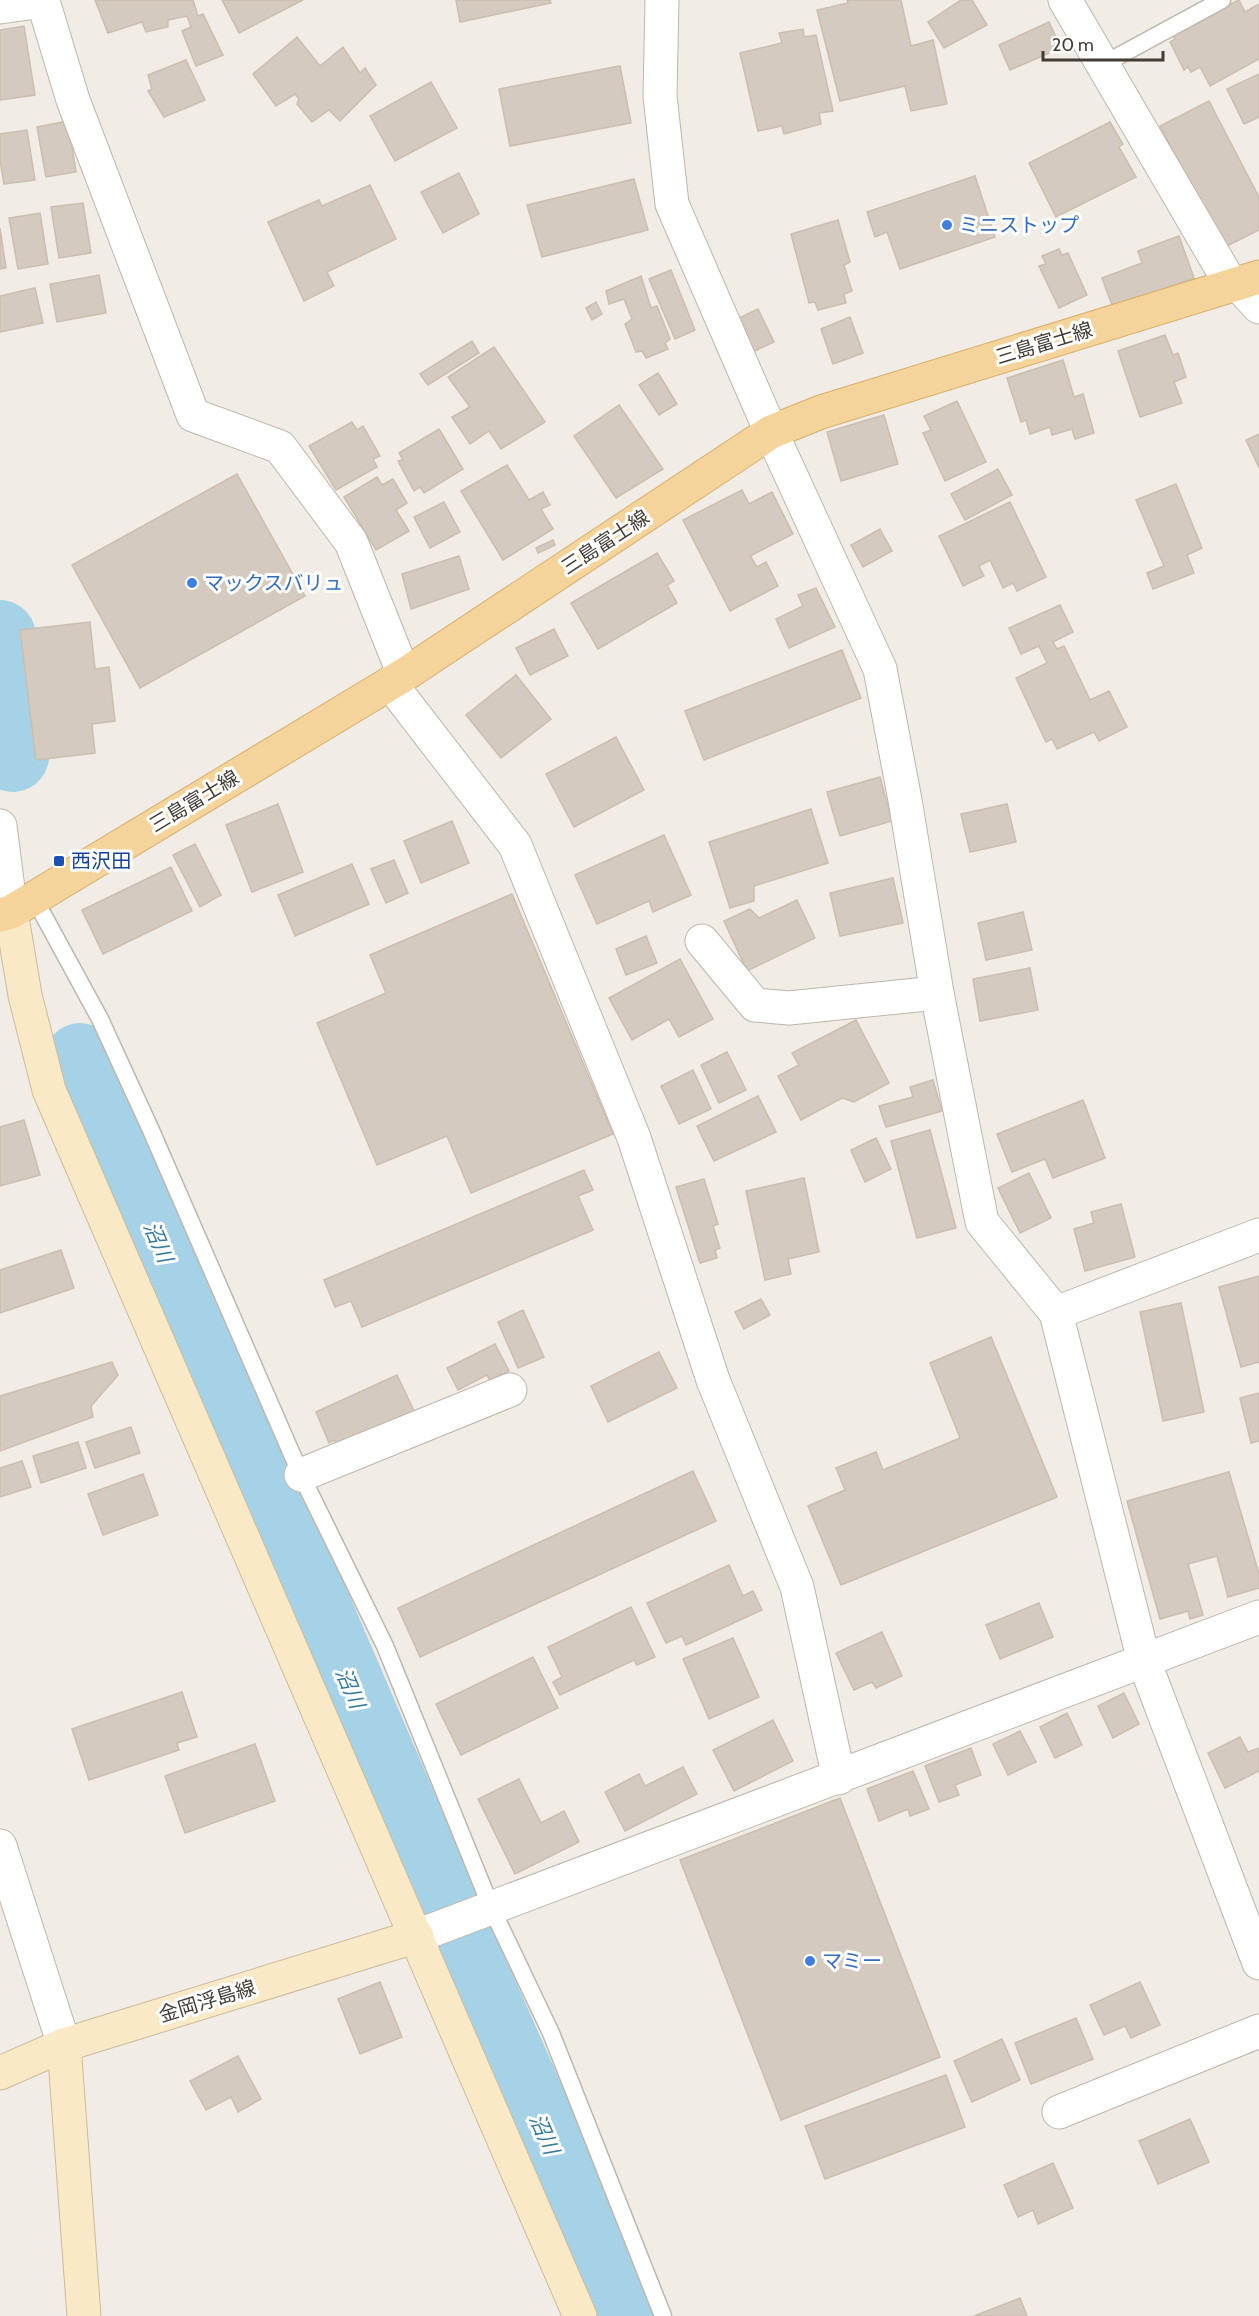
<svg xmlns="http://www.w3.org/2000/svg" width="1259" height="2316" viewBox="0 0 1259 2316" font-family="Cabin,'Noto Sans JP',sans-serif">
  <rect width="100%" height="100%" fill="#f1ece5"/>
  <g fill="none" stroke-linecap="round" stroke-linejoin="round">
    <!-- river -->
    <g stroke="#a6d2e8" stroke-width="72">
      <polyline points="0,636 13,756"/>
      <polyline points="80,1059 470,1967 625,2316"/>
    </g>
  </g>
  <!-- building -->
  <g fill="#d4cabf" stroke="#cbbeaf" stroke-width="1.5">
    <polygon points="95,0 193,0 198,16 203,14 223,55 196,66 182,31 191,27 187,16 168,20 168,27 146,32 142,22 108,33"/>
    <polygon points="222,0 303,0 239,33"/>
    <polygon points="456,0 550,0 551,3 460,22"/>
    <polygon points="847,0 901,0 911,46 933,40 947,104 911,111 905,86 840,101 817,10 848,3"/>
    <polygon points="961,0 972,0 987,25 944,48 928,22"/>
    <polygon points="1239,0 1245,12 1259,4 1259,59 1210,86 1200,67 1191,72 1188,67 1184,70 1170,42 1175,39 1172,33"/>
    <polygon points="1049,22 1061,48 1010,70 999,45"/>
    <polygon points="24,26 35,95 0,100 0,30"/>
    <polygon points="803,29 804,37 816,35 833,111 819,113 821,124 784,134 782,126 758,131 740,53 782,43 779,33"/>
    <polygon points="297,37 320,66 343,47 360,73 365,68 376,85 340,121 329,110 312,122 297,104 299,99 295,94 276,106 253,74"/>
    <polygon points="186,60 205,100 164,117 148,91 152,89 148,75"/>
    <polygon points="620,66 631,123 510,146 499,89"/>
    <polygon points="1259,74 1259,117 1244,124 1227,89"/>
    <polygon points="431,82 457,128 395,161 370,116"/>
    <polygon points="1209,101 1259,197 1259,230 1223,248 1160,126"/>
    <polygon points="68,121 76,172 46,177 37,127"/>
    <polygon points="1110,122 1123,144 1119,147 1136,177 1056,217 1029,163"/>
    <polygon points="27,130 35,180 4,184 0,160 0,134"/>
    <polygon points="459,173 479,214 443,233 421,192"/>
    <polygon points="975,176 995,237 900,269 887,232 875,237 867,212"/>
    <polygon points="634,179 648,230 542,257 527,205"/>
    <polygon points="370,185 396,239 327,272 334,286 304,301 268,222 319,200 322,206"/>
    <polygon points="83,203 91,253 59,258 51,207"/>
    <polygon points="40,213 48,264 18,269 9,218"/>
    <polygon points="838,220 850,262 844,265 852,291 844,294 846,303 818,310 815,302 809,303 791,234"/>
    <polygon points="0,228 6,268 0,269"/>
    <polygon points="1179,236 1194,278 1113,308 1102,278 1142,263 1138,251"/>
    <polygon points="1059,249 1062,255 1068,253 1087,295 1059,308 1039,266 1046,264 1042,256"/>
    <polygon points="671,270 695,330 675,339 649,279"/>
    <polygon points="99,275 106,313 57,322 50,284"/>
    <polygon points="641,276 651,308 657,306 670,339 665,343 668,349 646,358 642,351 636,352 625,324 632,319 624,299 609,304 606,291"/>
    <polygon points="35,288 43,323 0,332 0,296"/>
    <polygon points="596,302 602,314 592,320 586,308"/>
    <polygon points="758,309 774,342 751,353 735,320"/>
    <polygon points="850,317 863,353 833,364 821,329"/>
    <polygon points="1165,335 1173,355 1178,353 1186,377 1174,382 1182,403 1140,417 1118,351"/>
    <polygon points="472,341 479,353 428,385 420,374"/>
    <polygon points="494,347 545,422 501,449 489,431 470,444 452,417 470,407 448,377"/>
    <polygon points="1063,360 1074,397 1083,394 1094,433 1075,439 1072,429 1052,435 1050,427 1030,434 1026,420 1021,422 1007,378"/>
    <polygon points="658,373 677,404 659,415 639,385"/>
    <polygon points="957,401 986,462 945,481 923,433 931,430 924,416"/>
    <polygon points="619,405 663,469 616,498 574,436"/>
    <polygon points="884,415 898,464 841,481 827,432"/>
    <polygon points="352,422 357,430 363,426 380,456 373,459 377,467 336,490 309,446"/>
    <polygon points="439,429 463,469 424,493 420,487 414,491 398,461 403,460 399,453"/>
    <polygon points="1259,434 1259,468 1246,440"/>
    <polygon points="507,465 529,500 543,492 550,505 541,509 553,529 503,560 461,491"/>
    <polygon points="998,469 1012,495 965,520 951,494"/>
    <polygon points="237,474 305,596 140,688 72,565"/>
    <polygon points="377,477 382,485 393,479 407,503 396,510 409,531 376,550 344,497"/>
    <polygon points="1176,484 1202,548 1187,555 1194,573 1153,589 1147,573 1164,566 1136,500"/>
    <polygon points="742,490 749,504 772,492 793,534 750,556 757,567 766,562 778,586 730,611 683,520"/>
    <polygon points="444,502 460,532 430,548 414,517"/>
    <polygon points="1010,502 1046,577 1017,591 1013,583 1003,588 990,560 979,566 984,576 963,586 939,536"/>
    <polygon points="880,529 892,551 863,567 851,545"/>
    <polygon points="553,540 555,545 538,553 536,548"/>
    <polygon points="657,553 674,581 667,585 677,603 598,649 571,603"/>
    <polygon points="459,556 469,589 411,609 402,574"/>
    <polygon points="816,588 835,627 789,648 776,619 803,606 798,595"/>
    <polygon points="1060,605 1073,632 1053,642 1057,649 1064,646 1090,700 1109,691 1127,727 1099,741 1094,732 1057,749 1052,739 1046,742 1016,678 1047,663 1039,646 1021,654 1009,628"/>
    <polygon points="90,622 95,669 109,667 115,721 92,724 95,753 36,760 20,630"/>
    <polygon points="554,629 568,656 530,675 516,648"/>
    <polygon points="842,650 861,698 704,760 685,711"/>
    <polygon points="516,675 551,719 501,758 466,715"/>
    <polygon points="616,737 644,790 574,827 546,774"/>
    <polygon points="880,777 892,821 840,836 827,792"/>
    <polygon points="278,804 303,872 252,892 226,825"/>
    <polygon points="1007,804 1016,842 970,852 961,814"/>
    <polygon points="811,809 828,863 754,886 754,901 730,908 709,842"/>
    <polygon points="452,821 469,863 421,883 404,841"/>
    <polygon points="664,835 691,895 653,912 649,901 597,924 575,875"/>
    <polygon points="195,844 221,895 200,907 173,855"/>
    <polygon points="394,860 408,893 386,903 371,869"/>
    <polygon points="352,864 369,904 295,936 278,895"/>
    <polygon points="171,867 192,911 103,954 82,910"/>
    <polygon points="893,878 903,923 840,936 830,893"/>
    <polygon points="512,894 613,1134 471,1193 447,1136 377,1165 317,1023 386,993 370,955"/>
    <polygon points="797,900 815,938 747,971 724,921 750,909 759,918"/>
    <polygon points="1023,912 1032,950 986,960 978,923"/>
    <polygon points="646,936 657,963 626,975 616,949"/>
    <polygon points="680,959 713,1019 679,1037 669,1019 632,1040 609,998"/>
    <polygon points="1030,968 1038,1010 980,1021 973,979"/>
    <polygon points="856,1020 889,1083 854,1102 842,1098 801,1120 778,1076 799,1065 792,1053"/>
    <polygon points="727,1052 746,1090 719,1103 701,1065"/>
    <polygon points="693,1070 711,1109 679,1124 661,1086"/>
    <polygon points="933,1080 942,1111 886,1127 879,1106 913,1097 910,1087"/>
    <polygon points="758,1096 776,1132 714,1161 697,1126"/>
    <polygon points="1083,1100 1105,1158 1053,1178 1045,1159 1012,1172 997,1134"/>
    <polygon points="24,1120 40,1175 0,1186 0,1127"/>
    <polygon points="930,1130 956,1228 917,1238 891,1141"/>
    <polygon points="876,1138 891,1169 865,1182 851,1150"/>
    <polygon points="584,1170 593,1190 578,1196 593,1230 362,1327 351,1301 335,1307 324,1280"/>
    <polygon points="1029,1173 1051,1218 1020,1233 998,1188"/>
    <polygon points="804,1178 819,1252 788,1259 791,1274 765,1280 746,1191"/>
    <polygon points="704,1179 718,1224 713,1226 720,1248 715,1250 717,1258 700,1263 676,1187"/>
    <polygon points="1121,1204 1135,1257 1085,1271 1074,1229 1094,1223 1091,1212"/>
    <polygon points="61,1250 74,1288 0,1313 0,1270"/>
    <polygon points="1259,1276 1259,1362 1241,1367 1219,1287"/>
    <polygon points="761,1299 770,1315 744,1329 735,1312"/>
    <polygon points="1181,1303 1204,1412 1163,1421 1140,1312"/>
    <polygon points="523,1310 544,1357 518,1368 498,1322"/>
    <polygon points="991,1337 1057,1497 841,1585 808,1506 845,1490 836,1468 876,1452 883,1470 960,1438 930,1363"/>
    <polygon points="495,1344 509,1371 490,1380 487,1375 458,1390 447,1368"/>
    <polygon points="659,1352 677,1388 608,1422 591,1386"/>
    <polygon points="112,1362 118,1375 91,1406 93,1417 0,1451 0,1396"/>
    <polygon points="397,1375 414,1411 338,1446 335,1440 329,1443 316,1412"/>
    <polygon points="1259,1393 1259,1441 1251,1443 1240,1398"/>
    <polygon points="131,1427 140,1453 95,1468 86,1442"/>
    <polygon points="78,1442 86,1468 41,1483 33,1456"/>
    <polygon points="22,1461 31,1487 0,1497 0,1468"/>
    <polygon points="693,1471 716,1521 420,1657 398,1608"/>
    <polygon points="1229,1472 1259,1574 1259,1588 1228,1597 1217,1556 1188,1564 1203,1615 1190,1619 1188,1611 1160,1619 1127,1501"/>
    <polygon points="143,1474 158,1515 103,1535 88,1494"/>
    <polygon points="729,1565 743,1596 753,1591 762,1610 686,1645 682,1636 666,1643 647,1603"/>
    <polygon points="1039,1603 1053,1637 1000,1659 986,1625"/>
    <polygon points="631,1607 655,1657 637,1665 634,1660 560,1695 553,1682 562,1677 548,1647"/>
    <polygon points="882,1632 902,1676 876,1688 872,1682 854,1690 836,1653"/>
    <polygon points="733,1638 759,1697 709,1719 683,1659"/>
    <polygon points="533,1657 558,1708 461,1755 436,1704"/>
    <polygon points="182,1692 197,1737 177,1743 179,1750 89,1780 72,1729"/>
    <polygon points="1124,1693 1139,1724 1113,1738 1098,1706"/>
    <polygon points="1067,1713 1082,1745 1055,1758 1040,1727"/>
    <polygon points="773,1720 793,1761 734,1791 713,1750"/>
    <polygon points="1020,1731 1036,1762 1008,1775 993,1744"/>
    <polygon points="1240,1737 1248,1752 1259,1748 1259,1771 1225,1788 1208,1753"/>
    <polygon points="255,1744 275,1801 185,1833 165,1776"/>
    <polygon points="971,1748 981,1775 955,1785 959,1795 939,1802 925,1766"/>
    <polygon points="683,1767 697,1794 625,1831 605,1792 639,1774 645,1786"/>
    <polygon points="913,1771 929,1809 910,1816 908,1809 879,1821 867,1789"/>
    <polygon points="519,1779 541,1823 564,1811 579,1842 515,1874 478,1799"/>
    <polygon points="840,1798 940,2057 781,2120 680,1860"/>
    <polygon points="380,1982 402,2037 360,2054 338,1999"/>
    <polygon points="1140,1982 1160,2025 1131,2038 1125,2026 1104,2035 1090,2005"/>
    <polygon points="1076,2018 1093,2059 1031,2084 1015,2043"/>
    <polygon points="1002,2039 1020,2080 972,2102 954,2061"/>
    <polygon points="238,2056 261,2099 238,2112 231,2097 206,2110 190,2081"/>
    <polygon points="946,2075 965,2127 825,2179 805,2126"/>
    <polygon points="1190,2119 1209,2162 1158,2184 1139,2141"/>
    <polygon points="1053,2163 1073,2208 1038,2224 1033,2210 1018,2217 1004,2185"/>
    <polygon points="1020,2298 1027,2316 974,2316"/>
  </g>
  <g fill="none" stroke-linecap="round" stroke-linejoin="round">
    <!-- lane casing -->
    <g stroke="#beb6ac" stroke-width="19">
      <g id="lane">
        <polyline points="1102,65 1222,0"/>
        <polyline points="34,898 100,1019 150,1128 301,1475 385,1646 491,1907 551,2033 663,2316"/>
      </g>
    </g>
    <!-- street casing -->
    <g stroke="#beb6ac" stroke-width="35">
      <g id="street">
        <polyline points="662,0 660,96 672,204 771,432 880,669 905,800 937,993 982,1222 1056,1313 1144,1661 1259,1963"/>
        <polyline points="1065,0 1232,286"/>
        <polyline points="0,7 43,1 73,100 193,415 280,447 351,542 404,675"/>
        <polyline points="1237,283 1259,307"/>
        <polyline points="390,683 515,845 634,1138 713,1380 797,1587 839,1778"/>
        <polyline points="0,826 11,912"/>
        <polyline points="702,941 755,1005 789,1008 937,993"/>
        <polyline points="1056,1313 1259,1235"/>
        <polyline points="301,1475 510,1390"/>
        <polyline points="0,1846 64,2045"/>
        <polyline points="417,1936 1259,1617"/>
        <polyline points="1059,2112 1259,2031"/>
      </g>
    </g>
    <!-- secondary casing -->
    <g stroke="#ccbb98" stroke-width="35">
      <g id="secondary">
        <polyline points="11,912 25,995 49,1090 580,2316"/>
        <polyline points="64,2045 84,2316"/>
        <polyline points="0,2073 64,2045 417,1936"/>
      </g>
    </g>
    <!-- primary casing -->
    <g stroke="#d7af6c" stroke-width="35">
      <polyline id="primary" points="0,915 11,912 404,675 771,432 821,412 1259,277"/>
    </g>
    <!-- lane -->
    <use href="#lane" stroke="#fff" stroke-width="16"/>
    <!-- street -->
    <use href="#street" stroke="#fff" stroke-width="33"/>
    <!-- secondary -->
    <use href="#secondary" stroke="#f9e9c7" stroke-width="33"/>
    <!-- primary -->
    <use href="#primary" stroke="#f4d49a" stroke-width="33"/>
  </g>
  <!-- markers -->
  <g fill="#3f7fe0" stroke="#fff" stroke-width="2">
    <circle cx="947" cy="225" r="6"/>
    <circle cx="192" cy="583" r="6"/>
    <circle cx="810" cy="1961" r="6"/>
  </g>
  <rect fill="#1a4fb4" stroke="#fff" stroke-width="2" x="53" y="855" width="12" height="12" rx="3"/>
  <g text-anchor="middle" stroke-width="6" stroke-linejoin="round" paint-order="stroke">
    <!-- shop labels -->
    <g font-size="20" fill="#366cbe" stroke="#fff" text-anchor="start">
      <text x="959" y="232">ミニストップ</text>
      <text x="204" y="590">マックスバリュ</text>
      <text x="822" y="1968">マミー</text>
    </g>
    <!-- street labels -->
    <g font-size="20" fill="#423c35" stroke="#fff">
      <text transform="translate(1044 343) rotate(-17)" y="7">三島富士線</text>
      <text transform="translate(605 542) rotate(-33)" y="7">三島富士線</text>
      <text transform="translate(194 801) rotate(-31)" y="7">三島富士線</text>
      <text transform="translate(207 2001) rotate(-17)" y="7">金岡浮島線</text>
    </g>
    <!-- transit labels -->
    <g font-size="20" fill="#164399" stroke="#fff" text-anchor="start">
      <text x="71" y="868">西沢田</text>
    </g>
    <!-- water labels -->
    <g font-size="21" font-style="italic" fill="#377a9c" stroke="#fff">
      <text transform="translate(158 1242) rotate(67)" y="7">沼川</text>
      <text transform="translate(350 1688) rotate(67)" y="7">沼川</text>
      <text transform="translate(544 2134) rotate(66)" y="7">沼川</text>
    </g>
  </g>
  <!-- scale -->
  <path d="M1043 51v9h120v-9" fill="none" stroke="#423c35" stroke-width="3"/>
  <text x="1052" y="51" font-size="18" fill="#423c35" stroke="#ffffff" stroke-width="4.5" paint-order="stroke">20 m</text>
</svg>
